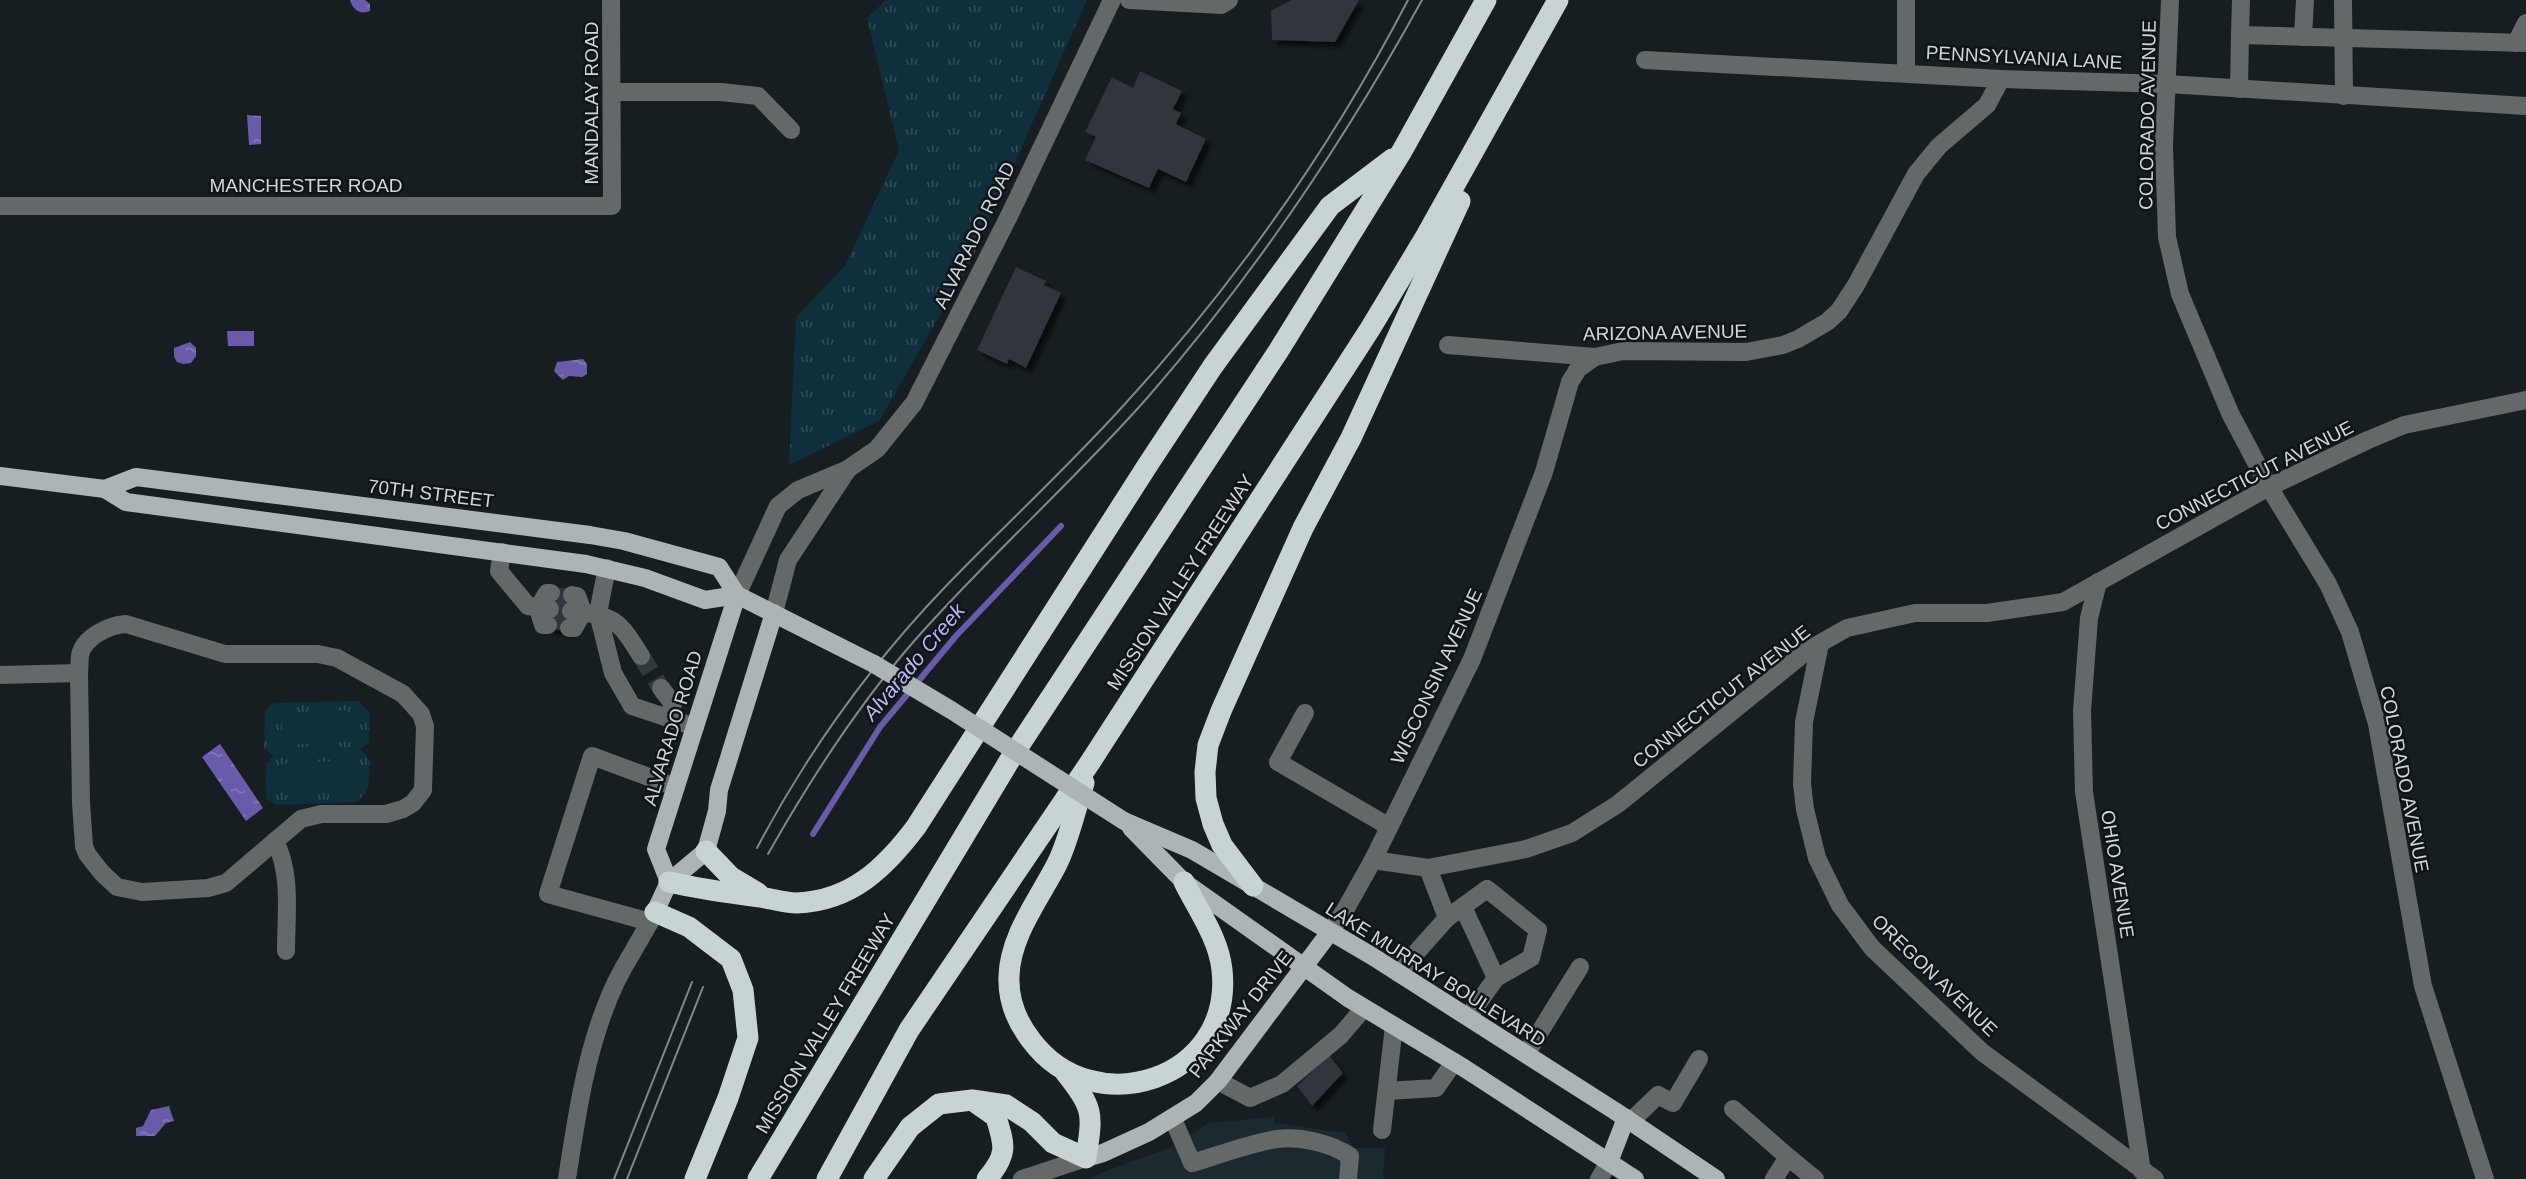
<svg xmlns="http://www.w3.org/2000/svg" width="2526" height="1179" viewBox="0 0 2526 1179" font-family="Arial,sans-serif">
  <defs>
    <pattern id="grass-tufts" width="24" height="20" patternUnits="userSpaceOnUse" patternTransform="scale(1.75)"><rect width="24" height="20" fill="#0f2f3d"/><path d="M3 7l-1-3M5 7V3M7 7l1-3M15 17l-1-3M17 17v-4M19 17l1-3" fill="none" stroke="#314c58"/></pattern>
    <pattern id="water-ripples" width="26" height="14" patternUnits="userSpaceOnUse" patternTransform="scale(1.75)"><rect width="26" height="14" fill="#6a5aaa"/><path d="M2 4q2-2 4 0t4 0M15 11q2-2 4 0t4 0" fill="none" stroke="#8579b9"/></pattern>
    <filter id="shadow"><feDropShadow dx="5.5" dy="5.5" stdDeviation="2" flood-color="#0009"/></filter>
  </defs>
  <rect width="100%" height="100%" fill="#171e21"/>
  <!-- built -->
  <polygon fill="#1c292f" points="1274,1117 1275,1123 1345,1133 1354,1148 1385,1148 1383,1179 1085,1179 1174,1146 1208,1123"/>
  <!-- grass -->
  <g fill="url(#grass-tufts)">
    <polygon points="886,0 1087,0 971,261 879,421 789,465 796,317 845,266 899,150 867,18"/>
    <polygon points="358,701 370,712 369,742 360,749 370,760 368,789 358,802 276,805 266,798 266,763 274,756 264,748 265,712 272,703"/>
  </g>
  <!-- pitch -->
  <g fill="#0f2f3d">
    <polygon points="348,710 350,741 283,745 281,714"/>
    <polygon points="351,760 353,791 286,795 284,764"/>
  </g>
  <!-- water -->
  <g fill="url(#water-ripples)">
    <path d="M350,0H365L370,4V11C360,15 353,10 350,0Z"/>
    <polygon points="247,115 261,116 261,144 249,145"/>
    <polygon points="227,331 254,331 254,346 228,346"/>
    <polygon points="190,342 196,348 196,356 191,363 183,364 177,362 174,357 174,348"/>
    <polygon points="583,359 587,364 587,374 582,377 569,376 563,380 554,371 557,362"/>
    <polygon points="220,744 263,808 246,821 202,757"/>
    <polygon points="169,1106 174,1121 166,1123 155,1136 136,1136 136,1128 143,1126 151,1110"/>
  </g>
  <g fill="none" stroke-linecap="round" stroke-linejoin="round">
    <!-- stream -->
    <polyline stroke="#6a5aaa" stroke-width="6" points="813,834 880,727 956,636 1061,526"/>
  </g>
  <!-- building -->
  <g fill="#30343a" filter="url(#shadow)">
    <polygon points="1292,0 1359,0 1335,42 1272,40 1271,11"/>
    <polygon points="1140,71 1182,91 1173,109 1181,113 1176,124 1206,139 1186,182 1158,169 1149,188 1085,160 1096,137 1085,132 1112,77 1133,88"/>
    <polygon points="1016,267 1046,281 1044,285 1061,293 1026,368 1009,359 1007,364 977,350"/>
    <polygon points="552,587 573,589 568,631 548,629"/>
    <polygon points="1329,1055 1343,1073 1312,1106 1297,1086"/>
  </g>
  <g fill="none" stroke-linecap="round" stroke-linejoin="round">
    <!-- minor-tunnel -->
    <polyline stroke="#333a3c" stroke-width="18" stroke-dasharray="18 9" stroke-linecap="butt" points="641,656 661,688"/>
    <!-- minor -->
    <g stroke="#636868" stroke-width="18">
      <polyline points="1129,0 1221,5 1229,0"/>
      <polyline points="1906,0 1906,72"/>
      <polyline points="2170,0 2164,146 2167,237 2180,294 2230,413 2269,487 2328,584 2350,632 2377,724 2423,986 2485,1179"/>
      <polyline points="2343,0 2344,96"/>
      <polyline points="2240,35 2241,0"/>
      <polyline points="2303,37 2305,0"/>
      <polyline points="2516,43 2526,23"/>
      <polyline points="1645,60 2001,79 2167,84 2526,106"/>
      <polyline points="2239,89 2240,35 2526,43"/>
      <polyline points="612,92 721,92 758,96 791,130"/>
      <polyline points="0,206 612,206 611,0"/>
      <polyline points="1448,345 1595,357 1623,351 1746,352 1783,345 1798,339 1827,322 1839,311 1856,285 1916,174 1939,146 1987,105 2001,79"/>
      <polyline points="502,552 499,571 528,606 550,609"/>
      <polyline points="607,568 598,613 613,673 632,706 695,727"/>
      <polyline points="2098,582 2089,618 2082,711 2084,792 2142,1171"/>
      <polyline points="737,595 778,506 798,490 848,469 877,449 914,403 1009,216 1112,0"/>
      <path d="M571,611C615,616 618,619 641,656"/>
      <polyline points="774,613 788,560 848,469"/>
      <path d="M126,624L225,654H318L337,658L403,694L421,714L425,726L423,790L413,803L403,809L386,814H321L301,819L226,883L208,888L142,892L117,887L102,873L87,854L84,846L81,803L79,673C80,667 79,661 80,655C84,637 109,625 126,624Z"/>
      <polyline points="548,625 543,625 538,608 547,593 551,593"/>
      <polyline points="569,628 574,628 583,612 577,596 572,595"/>
      <polyline points="1820,644 1804,722 1802,784 1805,809 1817,858 1840,905 1872,948 1982,1052 2155,1179"/>
      <polyline points="0,675 79,673"/>
      <polyline points="661,688 673,704 668,718"/>
      <polyline points="1305,713 1278,762 1388,826"/>
      <path d="M275,841C292,874 286,914 286,951"/>
      <polyline points="1373,860 1428,868 1526,849 1572,833 1618,804 1808,650 1847,628 1915,613 1987,613 2063,602 2269,487 2368,440 2404,425 2526,400"/>
      <polyline points="1463,907 1496,978"/>
      <polyline points="1447,918 1487,889 1538,930 1531,958 1496,978 1468,1017"/>
      <polyline points="650,922 548,894 592,756 676,787"/>
      <polyline points="1330,932 1345,910 1373,860 1472,659 1544,472 1570,382 1578,369 1595,357"/>
      <polyline points="1398,973 1447,918 1428,868"/>
      <polyline points="1526,1054 1580,967"/>
      <polyline points="1218,1081 1250,1098 1282,1084 1341,1035 1364,1008"/>
      <polyline points="1387,1091 1436,1088 1454,1062"/>
      <polyline points="1733,1109 1788,1157 1774,1179"/>
      <path d="M1173,1119L1192,1163C1216,1156 1253,1142 1277,1139C1300,1136 1330,1143 1350,1156L1348,1179"/>
      <polyline points="1631,1121 1658,1095 1673,1103 1699,1059"/>
      <polyline points="1382,1130 1394,1026"/>
      <polyline points="1788,1157 1815,1179"/>
      <path d="M567,1179C577,1113 587,1043 616,982C628,958 643,936 655,912"/>
      <polyline points="1022,1179 1086,1158"/>
      <polyline points="1599,1179 1609,1162"/>
    </g>
    <!-- major -->
    <g stroke="#acb5b5" stroke-width="18">
      <polyline points="0,476 105,489 126,502 586,564 645,578 705,600 737,595"/>
      <polyline points="105,489 136,477 590,535 624,541 719,567 737,595 874,664"/>
      <polyline points="1124,821 1192,850 1372,956 1615,1111 1716,1179"/>
      <polyline points="1131,828 1184,882 1348,998 1464,1068 1635,1179"/>
      <polyline points="669,882 656,849 737,595"/>
      <polyline points="655,912 669,882 706,851 717,811 719,790 774,613"/>
      <polyline points="1086,1158 1103,1153 1149,1132 1196,1103 1218,1081 1330,932"/>
      <polyline points="1609,1162 1626,1118"/>
    </g>
    <!-- highway -->
    <g stroke="#c8d4d4" stroke-width="21">
      <path d="M1084,783C1075,810 1069,840 1057,864C1039,899 1010,936 1009,976C1008,1000 1017,1022 1031,1040C1094,1125 1234,1079 1222,970C1219,939 1198,910 1184,882"/>
      <polyline points="706,851 731,877 758,893"/>
      <path d="M669,882C699,889 729,893 760,897C772,899 785,903 797,903C851,901 885,868 916,827L1149,463L1213,366L1330,206L1392,159"/>
      <polyline points="1253,886 1222,845 1213,824 1206,798 1205,772 1208,745 1221,711 1303,528 1351,438 1460,201"/>
      <polyline points="655,912 689,927 731,959 743,990 748,1038 728,1098 695,1179"/>
      <path d="M976,1103L996,1117C1005,1146 1008,1154 987,1179"/>
      <polyline points="758,1179 1011,758 1279,350 1402,151 1486,0"/>
      <polyline points="827,1179 909,1030 1091,761 1370,329 1426,236 1558,0"/>
      <path d="M874,1179L910,1127L939,1104L972,1100L1006,1105L1032,1122L1053,1143L1086,1158C1093,1112 1094,1109 1065,1072"/>
    </g>
    <!-- tram -->
    <g stroke="#81878a" stroke-width="2">
      <path d="M757,848C807,753 872,663 946,586C1005,525 1067,468 1124,405C1235,284 1332,146 1408,0"/>
      <path d="M768,854C811,778 858,705 915,640C990,555 1074,481 1148,397C1255,274 1344,142 1422,0"/>
      <polyline points="614,1179 692,982"/>
      <polyline points="627,1179 703,987"/>
    </g>
    <!-- major-bridge -->
    <polyline stroke="#acb5b5" stroke-width="18" points="874,664 951,710 1124,821"/>
  </g>
  <g text-anchor="middle" stroke-width="5" stroke-linejoin="round" paint-order="stroke">
    <!-- street labels -->
    <g font-size="19" fill="#d1d6d8" stroke="#0e1418">
      <text transform="translate(2024 57) rotate(3)" y="7">PENNSYLVANIA LANE</text>
      <text transform="translate(591 103) rotate(-90)" y="7">MANDALAY ROAD</text>
      <text transform="translate(2147 115) rotate(-89)" y="7">COLORADO AVENUE</text>
      <text x="306" y="192">MANCHESTER ROAD</text>
      <text transform="translate(974 235) rotate(-64)" y="7">ALVARADO ROAD</text>
      <text transform="translate(1665 332) rotate(-1)" y="7">ARIZONA AVENUE</text>
      <text transform="translate(2254 475) rotate(-27)" y="7">CONNECTICUT AVENUE</text>
      <text transform="translate(431 493) rotate(7)" y="7">70TH STREET</text>
      <text transform="translate(1180 582) rotate(-57)" y="7">MISSION VALLEY FREEWAY</text>
      <text transform="translate(1436 676) rotate(-65)" y="7">WISCONSIN AVENUE</text>
      <text transform="translate(1721 696) rotate(-38)" y="7">CONNECTICUT AVENUE</text>
      <text transform="translate(672 728) rotate(-73)" y="7">ALVARADO ROAD</text>
      <text transform="translate(2405 779) rotate(79)" y="7">COLORADO AVENUE</text>
      <text transform="translate(2118 874) rotate(81)" y="7">OHIO AVENUE</text>
      <text transform="translate(1436 974) rotate(32)" y="7">LAKE MURRAY BOULEVARD</text>
      <text transform="translate(1935 975) rotate(44)" y="7">OREGON AVENUE</text>
      <text transform="translate(1240 1014) rotate(-52)" y="7">PARKWAY DRIVE</text>
      <text transform="translate(825 1023) rotate(-59)" y="7">MISSION VALLEY FREEWAY</text>
    </g>
    <!-- water labels -->
    <g font-size="21" font-style="italic" fill="#beb5f7" stroke="#0e1418">
      <text transform="translate(914 662) rotate(-50)" y="7">Alvarado Creek</text>
    </g>
  </g>
</svg>
